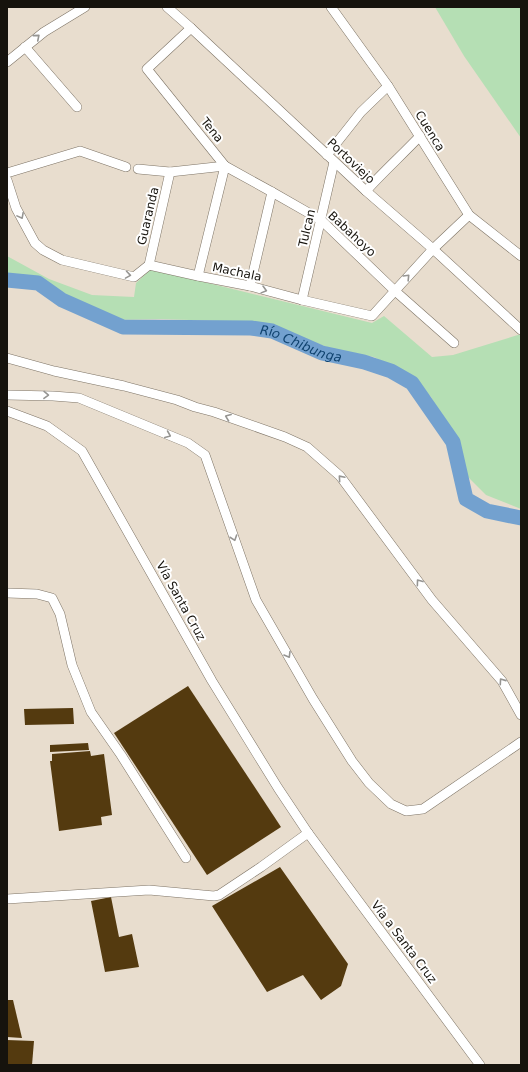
<svg xmlns="http://www.w3.org/2000/svg" width="528" height="1072" viewBox="0 0 528 1072" font-family="'DejaVu Sans',sans-serif">
  <rect width="100%" height="100%" fill="#e8ddce"/>
  <!-- green -->
  <g fill="#b5dfb4">
    <polygon points="435,7 521,7 521,138 464,56"/>
    <polygon points="7,256 49,279 92,295 134,297 136,283 151,269 372,323 384,316 432,357 453,355 521,334 521,509 486,495 464,473 449,430 431,397 409,375 374,357 335,350 284,331 247,322 161,319 115,320 21,277 7,275"/>
  </g>
  <g fill="none" stroke-linecap="round" stroke-linejoin="round">
    <!-- river -->
    <path stroke="#73a1cf" stroke-width="15" id="s1" d="M7,280L38,283L62,300L123,327L251,328L272,331L322,353L364,362L391,371L412,383L453,442L466,499L487,511L521,518"/>
  </g>
  <!-- building -->
  <g fill="#543a0f">
    <polygon points="188,686 281,827 207,875 114,733"/>
    <polygon points="73,708 74,724 25,725 24,709"/>
    <polygon points="88,743 89,750 50,752 50,745"/>
    <polygon points="90,751 91,756 104,754 112,815 101,817 102,825 59,831 50,761 52,761 52,754"/>
    <polygon points="280,867 348,964 341,986 321,1000 303,975 267,992 212,906"/>
    <polygon points="111,897 119,937 132,934 139,967 105,972 91,901"/>
    <polygon points="7,1000 13,1000 22,1038 7,1037"/>
    <polygon points="7,1040 34,1041 32,1065 7,1065"/>
  </g>
  <g fill="none" stroke-linecap="round" stroke-linejoin="round">
    <!-- minor casing -->
    <g stroke="#7e7466" stroke-width="10">
      <g id="minor">
        <polyline points="167,7 191,28 366,191 433,249 521,330"/>
        <polyline points="331,7 388,86 469,215 521,256"/>
        <polyline points="191,28 147,69 225,166"/>
        <polyline points="25,47 77,107"/>
        <polyline points="7,62 44,32 85,7"/>
        <polyline points="327,155 361,112 388,86"/>
        <polyline points="138,169 170,172 225,166 272,192 321,220 394,290 454,343"/>
        <polyline points="7,173 80,151 126,167"/>
        <polyline points="7,180 16,208 35,243 43,250 62,260 134,277 149,265 198,276 250,286 302,300 372,316 433,249 469,215"/>
        <path d="M366,191C383,172 402,155 420,136"/>
        <polyline points="149,265 170,172"/>
        <polyline points="198,276 225,166"/>
        <polyline points="250,286 272,192"/>
        <polyline points="302,300 334,162"/>
        <polyline points="7,358 54,371 124,386 177,400 195,407 214,412 285,437 307,447 340,476 432,600 502,681 521,715"/>
        <polyline points="7,395 53,396 79,398 188,443 205,455 256,600 313,699 352,761 369,783 391,804 406,811 423,809 521,742"/>
        <polyline points="7,411 47,426 82,451 212,681 278,788 308,833 480,1065"/>
        <polyline points="7,593 37,594 52,598 60,614 72,665 91,712 121,755 186,858"/>
        <polyline points="7,899 149,890 214,896 219,895 261,867 308,833"/>
      </g>
    </g>
    <!-- minor -->
    <use href="#minor" stroke="#fff" stroke-width="9"/>
  </g>
  <!-- one-way arrows -->
  <defs><path id="oneway-chevron" d="M-2-3.5L2.5 0L-2 3.5" fill="none" stroke-width="1.6" stroke-linecap="round" stroke-linejoin="round"/></defs>
  <g stroke="#969592">
    <use href="#oneway-chevron" transform="translate(37 37) rotate(-40)"/>
    <use href="#oneway-chevron" transform="translate(21 216) rotate(62)"/>
    <use href="#oneway-chevron" transform="translate(128 275) rotate(9)"/>
    <use href="#oneway-chevron" transform="translate(407 277) rotate(-46)"/>
    <use href="#oneway-chevron" transform="translate(264 290) rotate(15)"/>
    <use href="#oneway-chevron" transform="translate(46 395) rotate(1)"/>
    <use href="#oneway-chevron" transform="translate(228 417) rotate(-159)"/>
    <use href="#oneway-chevron" transform="translate(168 435) rotate(23)"/>
    <use href="#oneway-chevron" transform="translate(341 478) rotate(-131)"/>
    <use href="#oneway-chevron" transform="translate(234 538) rotate(71)"/>
    <use href="#oneway-chevron" transform="translate(419 582) rotate(-126)"/>
    <use href="#oneway-chevron" transform="translate(288 655) rotate(59)"/>
    <use href="#oneway-chevron" transform="translate(502 681) rotate(-125)"/>
  </g>
  <g text-anchor="middle" stroke-width="4" stroke-linejoin="round" paint-order="stroke">
    <!-- street labels -->
    <g font-size="12" fill="#16130d" stroke="#fff">
      <text transform="translate(212 130) rotate(51)" y="4">Tena</text>
      <text transform="translate(430 131) rotate(58)" y="4">Cuenca</text>
      <text transform="translate(351 161) rotate(43)" y="4">Portoviejo</text>
      <text transform="translate(148 216) rotate(-77)" y="4">Guaranda</text>
      <text transform="translate(307 228) rotate(-77)" y="4">Tulcan</text>
      <text transform="translate(352 234) rotate(43)" y="4">Babahoyo</text>
      <text transform="translate(237 272) rotate(12)" y="4">Machala</text>
      <text transform="translate(181 601) rotate(61)" y="4">Vía Santa Cruz</text>
      <text transform="translate(404 942) rotate(53)" y="4">Vía a Santa Cruz</text>
    </g>
    <!-- water labels -->
    <g font-size="13" font-style="italic" fill="#10436f" stroke="#fff">
      <text dy="5" stroke="none"><textPath href="#s1" startOffset="308">Río Chibunga</textPath></text>
    </g>
  </g>
  <!-- border -->
  <rect width="528" height="1072" fill="none" stroke="#16130d" stroke-width="16"/>
</svg>
